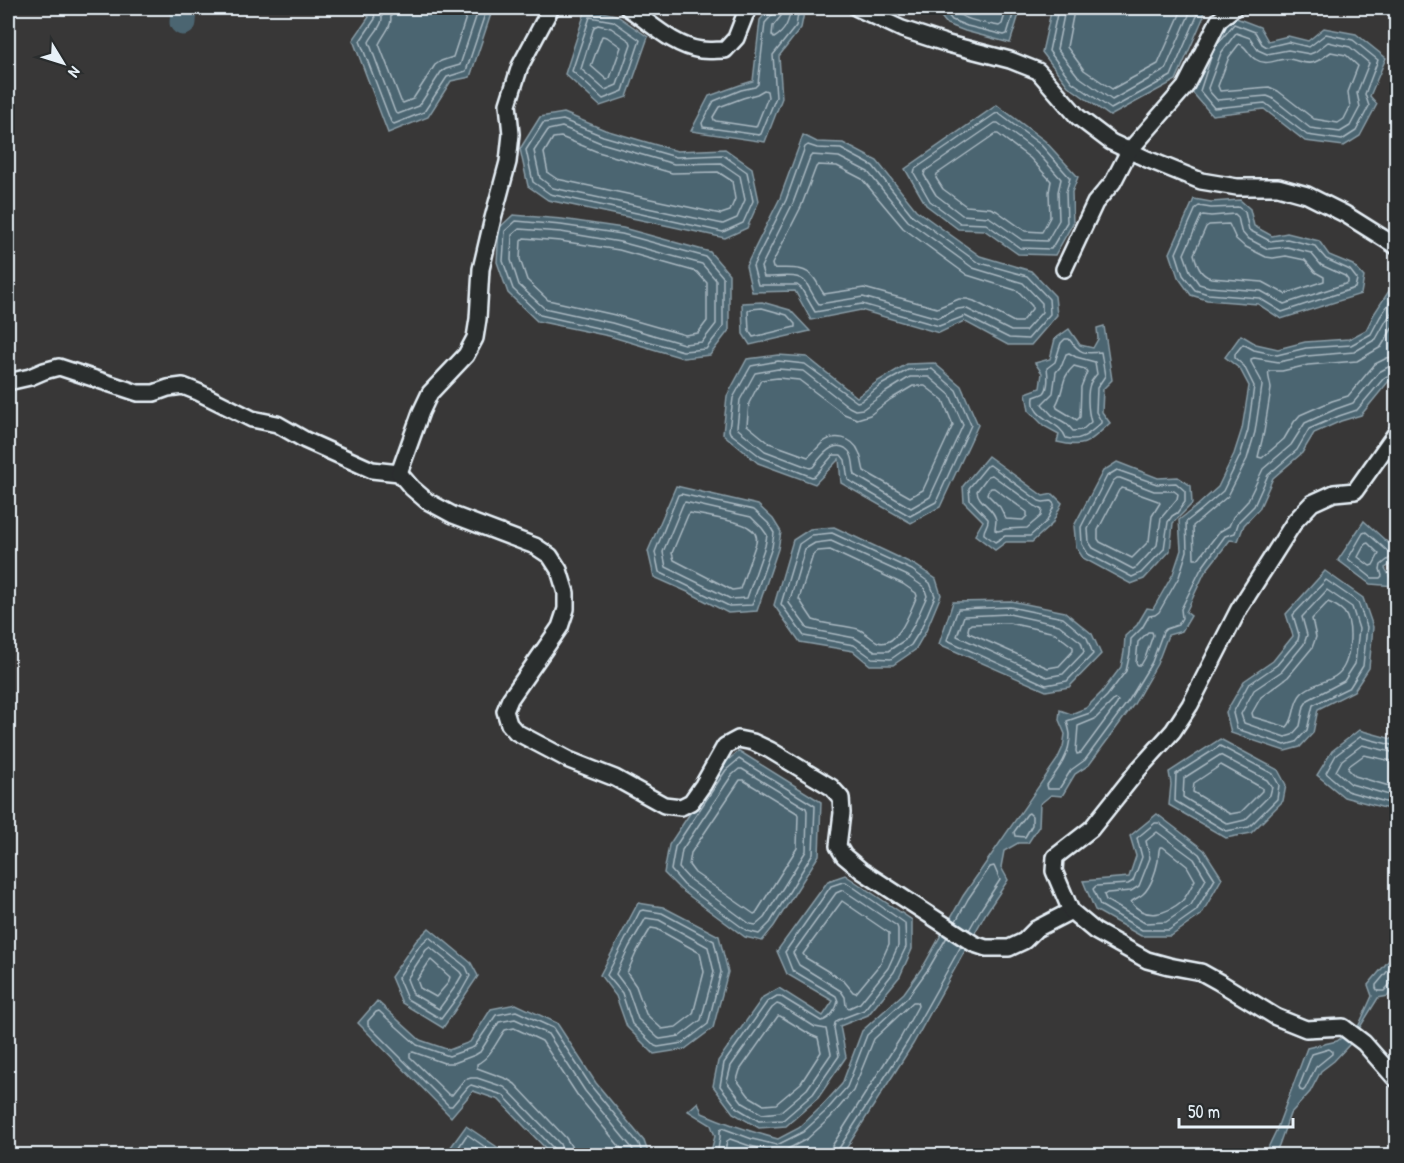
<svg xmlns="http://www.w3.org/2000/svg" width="1404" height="1163" viewBox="0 0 1404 1163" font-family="'Patrick Hand',sans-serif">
  <rect width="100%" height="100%" fill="#383737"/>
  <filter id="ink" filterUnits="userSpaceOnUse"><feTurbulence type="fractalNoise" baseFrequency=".0167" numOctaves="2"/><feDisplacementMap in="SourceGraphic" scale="12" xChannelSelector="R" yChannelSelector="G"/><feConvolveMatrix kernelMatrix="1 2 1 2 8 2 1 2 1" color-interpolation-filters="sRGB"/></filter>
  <g filter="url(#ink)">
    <!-- water -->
    <g fill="#4c6571" stroke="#8a9da7" stroke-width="1.5">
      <polygon points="357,8 493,8 470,77 451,81 428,117 388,133 353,40 369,17"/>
      <polygon points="770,8 805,8 801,28 779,56 782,98 765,142 691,131 709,96 740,85 753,81 760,20"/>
      <polygon points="934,8 1021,8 1010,43 965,31 947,24"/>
      <polygon points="1042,8 1202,8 1204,16 1176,80 1110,116 1068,86 1042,52 1051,12"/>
      <polygon points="586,9 616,15 648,37 627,97 600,106 565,74"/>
      <polygon points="1231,16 1260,27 1268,41 1288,36 1308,41 1324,28 1356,34 1386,58 1370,96 1377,104 1360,136 1344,146 1305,141 1264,109 1212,115 1192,92 1209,46"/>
      <polygon points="997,105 1045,141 1078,177 1072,192 1073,223 1055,255 1018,254 984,230 958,229 926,205 905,169"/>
      <polygon points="564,113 605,130 677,151 725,149 752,168 759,201 747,228 725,238 548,200 528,186 520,149 540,117"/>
      <polygon points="803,135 817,142 843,143 877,161 916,210 980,256 1031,271 1055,296 1057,315 1031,345 1008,345 964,321 939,333 861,310 811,320 795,291 752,292 746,266 780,198"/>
      <polygon points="1194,199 1211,202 1240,200 1250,209 1254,226 1272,236 1287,233 1319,241 1329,255 1353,265 1364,277 1361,294 1281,319 1258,304 1207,300 1191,295 1178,277 1170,253"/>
      <polygon points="513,215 562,219 623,228 710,252 729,274 729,330 710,355 683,358 609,336 537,321 508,293 497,262 499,228"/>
      <path d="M1396,280V378L1388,382L1361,415L1341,421L1314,433L1302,453L1273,478L1259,509L1244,525L1238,541L1230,540L1205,572L1186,612L1191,616L1182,631L1168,635L1157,664L1134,704L1089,765L1075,774L1062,796L1051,795L1040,804L1039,826L1028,843H1018L1004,851L1001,867L1008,880L986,913L913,1044L842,1155H710L715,1136L711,1125L688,1111L698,1102L702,1113C727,1124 752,1132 778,1139L799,1128L820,1108L842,1084L862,1031L904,993L924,965L963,896L1057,760L1063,747L1065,734L1059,720L1060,710L1071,714L1086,708L1102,692L1121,667L1124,652L1125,636L1137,625L1147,608L1153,609L1173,574L1181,550L1179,520L1198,505L1218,487L1234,454L1242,429L1249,386L1240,369L1225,357L1241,335L1256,344L1278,349L1305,342L1349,339L1366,330L1374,314Z"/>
      <polygon points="762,302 790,310 810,331 750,345 743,334 742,303"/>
      <path d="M1104,326L1112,380L1103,389L1102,412L1110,423C1089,442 1086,449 1057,442L1059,434L1044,426L1029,411L1026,393L1040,388L1042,373L1035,363L1050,359L1055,339L1069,329L1080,345L1093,348L1098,339L1097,328Z"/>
      <polygon points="778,355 807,357 857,397 878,381 907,364 934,363 961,386 978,425 940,507 911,523 841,483 839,459 815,484 758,463 723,434 727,396 747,359"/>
      <polygon points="988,456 1043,496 1053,494 1062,503 1052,524 1032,542 1006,542 995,550 975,535 983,521 964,502 963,486"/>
      <polygon points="1117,462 1158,478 1178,477 1191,486 1192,504 1173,523 1170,551 1144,579 1131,584 1083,558 1076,547 1074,526 1103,471"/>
      <polygon points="676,486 758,505 773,519 781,532 778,549 757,611 728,613 690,593 654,577 648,551"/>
      <polygon points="1364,521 1396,550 1396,561 1385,568 1395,586 1370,584 1338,560"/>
      <polygon points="834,527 915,565 936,579 941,595 926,631 915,650 893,665 870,665 853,651 800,642 774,605 793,540 810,529"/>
      <polygon points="1325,571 1363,598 1373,627 1369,668 1354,691 1318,709 1313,733 1300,747 1285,751 1231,733 1226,712 1244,681 1273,661 1293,636 1286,614"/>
      <polygon points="1011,601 1065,612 1092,634 1101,654 1069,687 1046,691 939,644 953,602"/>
      <polygon points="1359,730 1396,740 1396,811 1344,797 1317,775 1332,751"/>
      <polygon points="1220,739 1278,770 1286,785 1283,801 1251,833 1226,838 1169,805 1171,784 1169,772"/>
      <polygon points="739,751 821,802 819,855 774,926 762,941 745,937 680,889 664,873 669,845 722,765"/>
      <polygon points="1157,814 1204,850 1222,878 1201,915 1171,936 1141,936 1095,910 1083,881 1129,877 1136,856 1130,836"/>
      <polygon points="845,875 912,920 912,949 900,976 868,1015 840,1026 846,1057 818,1098 786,1126 759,1128 733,1113 713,1086 718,1061 763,997 779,988 823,1016 833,1001 787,974 777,951 828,881"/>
      <polygon points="638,903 663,907 719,936 728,972 713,1028 685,1049 654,1054 627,1027 616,996 600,975"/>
      <polygon points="429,928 471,963 478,976 443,1028 402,1003 391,977 416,941"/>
      <polygon points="1396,954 1396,985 1388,996 1378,998 1349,1045 1334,1061 1321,1071 1310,1092 1290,1114 1279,1145 1274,1155 1264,1156 1276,1131 1307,1048 1337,1041 1359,1025 1372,996 1368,985 1390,959"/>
      <polygon points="377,1001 420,1040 449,1050 470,1042 491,1009 516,1004 557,1023 596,1083 644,1141 649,1155 552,1155 499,1100 473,1091 451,1117 358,1023"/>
      <polygon points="466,1126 509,1155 445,1155"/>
    </g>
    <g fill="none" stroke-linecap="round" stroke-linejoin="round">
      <!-- shore -->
      <g stroke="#aab9c2" stroke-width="1.5">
        <polyline points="367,8 374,13 375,19 360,41 391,122 394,124 424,112 447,77 466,71 487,8"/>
        <path d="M379,8C388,23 375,30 369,42L395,112L398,114L419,106L441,72L446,69L460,65L479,8"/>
        <path d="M389,8C395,25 386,30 379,44L401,101L403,103L413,99L435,65L441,61L453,57L469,8"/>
        <polyline points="775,8 774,13 765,23 758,84 755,87 741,90 714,101 702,123 703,127 759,135 761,134 776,97 773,55 796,26 799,8"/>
        <path d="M782,8L781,16L773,26L772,35L774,38C786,31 789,21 791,8"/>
        <polyline points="942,8 952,20 967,26 1004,35 1007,34 1015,8"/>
        <path d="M951,8C961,20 984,23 999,26L1002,24L1007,8"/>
        <polyline points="1055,8 1057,14 1049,51 1072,82 1111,109 1171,76 1197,16 1197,8"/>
        <polyline points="1063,8 1064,15 1057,49 1078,76 1112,100 1165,70 1189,15 1189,8"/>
        <polyline points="1073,8 1073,16 1067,47 1084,70 1112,89 1158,64 1180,14 1180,8"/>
        <polygon points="590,17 613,21 640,40 623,91 603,99 572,71"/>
        <polygon points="598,25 611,28 630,41 631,44 617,85 605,90 581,69 594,27"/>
        <polygon points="1236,33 1250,38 1258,50 1267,54 1288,50 1310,54 1315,52 1328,42 1350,47 1369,63 1357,93 1360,107 1350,126 1340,132 1310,128 1272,98 1267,96 1217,100 1209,91 1208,88 1221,53"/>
        <polygon points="602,36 607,37 621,47 610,78 607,80 591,66"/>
        <path d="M1239,44C1247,46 1248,55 1255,59C1267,67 1275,59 1287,59C1297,59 1305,66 1315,62C1321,60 1326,55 1331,52L1346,55L1358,66L1348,92L1350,107L1344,119L1338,123L1314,119L1278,91L1269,87L1220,91L1218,86L1229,57Z"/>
        <polyline points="1213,51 1200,91 1214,108 1265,103 1307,135 1342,140 1356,131 1369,106 1365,94 1378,60 1353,40 1326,34 1309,47 1288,42 1267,47 1262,44 1255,32 1234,24 1215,47"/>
        <polygon points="764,90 767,91 768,97 756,127 716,121 714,120 713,117 719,107 743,98 757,94"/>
        <polygon points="998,113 1041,145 1070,178 1066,192 1067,222 1051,249 1020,248 986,224 960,223 930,201 914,173 915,169 995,114"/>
        <polygon points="563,120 603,136 676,157 723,155 747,172 753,201 743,223 723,232 550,194 533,182 526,150 543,123"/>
        <polygon points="998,123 1036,151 1061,179 1058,192 1059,220 1047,241 1022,240 989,217 962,215 936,195 924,175 925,171 995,123"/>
        <polygon points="562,127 601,143 674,164 721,163 740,176 745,200 737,218 723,224 553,188 540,178 534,151 548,130"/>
        <polygon points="995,134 998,134 1030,158 1051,181 1049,192 1050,217 1042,232 1025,231 997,211 990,208 966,206 943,189 936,178 937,174"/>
        <polygon points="561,137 598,152 672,173 718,172 732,181 735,199 730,211 721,214 557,179 548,173 544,153 553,138"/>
        <polygon points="808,145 817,148 841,149 873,166 912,215 977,262 1027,276 1049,299 1050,314 1028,339 1009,338 965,316 939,326 862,304 815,312 801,288 797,285 758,285 753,266 786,200 805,147"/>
        <path d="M812,155L839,157L868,172L908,221L973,268L1023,283L1042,303V312L1025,331H1011L965,308L958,309L938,318L863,297L819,304C814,298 811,290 806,283C798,272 776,278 764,277L761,267L793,203L810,157Z"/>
        <path d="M818,165L837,166L862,179L903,228L967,275L1018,291L1032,306V309L1021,322H1014L974,301L967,299H959L937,308L864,288L824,294C820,289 818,283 814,278C804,265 787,269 773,268L772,264L801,207L816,167Z"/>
        <polygon points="1199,206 1211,208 1238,207 1245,212 1249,230 1270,241 1287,239 1315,246 1326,259 1350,270 1357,279 1355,288 1282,312 1259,298 1208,294 1195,290 1183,275 1176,253 1196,208"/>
        <polygon points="1235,214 1238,217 1241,231 1247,238 1268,249 1287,247 1311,253 1321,265 1345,276 1348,280 1348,283 1284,304 1261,291 1209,287 1199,284 1190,271 1184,254 1201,216 1203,215 1211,216"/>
        <polygon points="516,221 561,225 622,234 706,257 723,277 723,327 706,349 683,351 611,331 540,315 513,289 503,261 505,231"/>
        <path d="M1229,224L1236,239L1244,246L1266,257L1273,258L1286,256L1305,260L1315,272L1324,277V281L1285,294L1263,282L1211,278C1200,275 1197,265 1194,254L1206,227L1209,225Z"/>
        <polygon points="519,229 561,232 620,242 702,264 716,280 716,324 702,342 684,344 612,323 544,308 519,285 511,260 512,235"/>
        <polygon points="524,238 560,241 619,250 697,272 707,283 707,321 698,333 685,335 615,315 548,300 527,280 520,259 521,241"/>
        <path d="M1396,293L1380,317L1371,334L1351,345L1306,348L1277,355L1254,350L1243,344L1235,354V358L1244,366L1254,386L1248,430L1240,456L1223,491L1201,510L1186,522L1187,551L1179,577L1159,612L1155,615L1149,616L1142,628L1131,639L1130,653L1126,671L1107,696L1090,713L1067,721C1068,726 1070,731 1070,735C1070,755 1058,770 1047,785L1048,789H1059L1071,770L1085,760L1129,700L1152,662L1163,632L1166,629L1178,625L1182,618L1181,609L1201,569L1225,536L1235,533L1239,521L1254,506L1268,475L1297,450L1309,429L1339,416L1357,410L1384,378L1392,373H1396"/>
        <polyline points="1396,306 1386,321 1376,339 1354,352 1307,356 1279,362 1254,358 1251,359 1251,362 1261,380 1262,386 1255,432 1247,459 1228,496 1193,526 1194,559 1198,559 1219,532 1229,526 1233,517 1247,502 1263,469 1291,445 1305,423 1336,409 1353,403 1379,372 1390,366 1396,365"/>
        <polygon points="762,308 787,315 795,324 795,327 753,337 749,331 748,311 751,309"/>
        <path d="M1396,322L1381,347L1357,361L1308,365L1282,371H1269C1267,376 1271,383 1271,389L1264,432L1258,457L1262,458L1284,439L1294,422L1300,415L1332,401L1348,396L1375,364L1387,358L1396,356"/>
        <path d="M1065,339H1069C1080,354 1085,354 1101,352L1105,376L1097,388L1096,412L1101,421V423C1090,433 1081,442 1066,438C1060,420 1030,420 1034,397C1036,396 1043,394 1044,393C1049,388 1048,374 1047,368L1055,362L1061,343Z"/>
        <path d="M1069,353L1076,357L1095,362L1097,374C1095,376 1093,379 1091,382C1086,391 1088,412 1091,422L1082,430L1073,431L1067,424L1052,415L1042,404L1053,393L1056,372L1062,365L1066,354Z"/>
        <polygon points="778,361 805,364 857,402 861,401 881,385 908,370 932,369 956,390 971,425 936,502 910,516 848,480 845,460 841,455 833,455 815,476 812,477 761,457 730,433 729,430 733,398 751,366"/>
        <path d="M1074,366L1085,369L1087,372L1081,387L1080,417L1077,420L1057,408L1056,405C1065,390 1060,378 1074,366Z"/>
        <path d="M778,369L803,371L849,407L855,410L863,409L886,392L910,377H929L950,395L963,425L930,497L911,508L855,475C853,469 854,461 851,455C850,452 848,450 845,448C831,441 820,458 813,467L810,468L765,451L738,429L737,427L740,400L755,373Z"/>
        <path d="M778,378L799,380L844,414L857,419L870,415L891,399L913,386H925L943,400L953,425L923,490L910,497L864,471C862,465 862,458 859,452C853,437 834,433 822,443C817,448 813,453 808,457L769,443L747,425L749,403L761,380Z"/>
        <path d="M990,465L1039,501L1043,502L1051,501L1054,504V506L1047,521L1030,536H1005L995,542L984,534C983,529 989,525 988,519L970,500L969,488L987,466Z"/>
        <polygon points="1117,470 1157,484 1176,483 1185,491 1185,502 1177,513 1172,516 1168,522 1164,549 1141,573 1132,577 1088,554 1082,544 1081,527 1107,476"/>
        <path d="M992,475L1035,506L1042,510L1041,516L1027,528L1006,529L998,531L995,530C995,526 996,523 996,520C994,507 978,503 977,491L988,476Z"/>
        <polygon points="1117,478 1120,478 1154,491 1174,491 1178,494 1177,499 1161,518 1157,545 1137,567 1133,569 1093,548 1089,542 1088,529 1113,481"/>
        <polygon points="991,488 994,488 1027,512 1027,516 1023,520 1006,519 1000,507 987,494 988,491"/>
        <polygon points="1122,488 1158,501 1160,503 1152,516 1149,541 1132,558 1100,542 1098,539 1098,530 1119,490"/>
        <polygon points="681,494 754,510 768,523 774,533 772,547 752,605 729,606 659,572 655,552 678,495"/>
        <polygon points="685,502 751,517 762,528 767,535 765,546 747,598 731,599 666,567 663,552 683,504"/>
        <path d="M690,513C700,515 742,522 748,527C755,531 758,536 756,543L740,589L732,590L674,560L672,553L688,515Z"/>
        <polygon points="1366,532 1391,554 1391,557 1381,565 1380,569 1382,576 1380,578 1372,578 1348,559 1363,533"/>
        <polygon points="832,533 912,570 930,583 935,596 921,629 911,645 891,659 872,658 854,645 804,636 781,604 799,544 812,535"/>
        <polygon points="831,541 908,576 924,587 927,596 914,625 905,640 888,651 875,651 855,638 808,629 789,603 805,549 815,543"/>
        <polygon points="1368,543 1379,554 1373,565 1370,566 1358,557 1365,544"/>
        <path d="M830,550L903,584L916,593L917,596C911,609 898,649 878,642C871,639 866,632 858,629C844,625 827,625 813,620L799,599L813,555L818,551Z"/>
        <polygon points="1326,580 1358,602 1367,627 1363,666 1350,687 1313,705 1307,730 1296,742 1285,745 1237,729 1233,713 1248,685 1277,665 1298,640 1299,635 1293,615"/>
        <polygon points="1327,590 1352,607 1359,629 1355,664 1344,681 1308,700 1304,706 1300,726 1292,735 1285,737 1244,723 1241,714 1254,690 1282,671 1304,644 1307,635 1302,617"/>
        <path d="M1328,602C1333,604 1340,608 1344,612C1354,625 1351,663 1338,674C1328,683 1311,683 1301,694C1292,704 1296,718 1287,727L1253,717L1252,713L1261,697L1288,677L1312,648L1316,637L1312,619Z"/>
        <polygon points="1010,607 1063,618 1087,638 1093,654 1067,681 1046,685 947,640 958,609"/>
        <polygon points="1009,614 1059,625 1081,642 1084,652 1063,674 1047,677 957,636 964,616"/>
        <polygon points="1009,623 1055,633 1073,647 1073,651 1059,666 1048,668 969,633 968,630 969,626 971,624"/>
        <polygon points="1148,632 1152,632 1153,635 1145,658 1141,665 1138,665 1136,663 1138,642"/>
        <polygon points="1115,699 1118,701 1117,704 1081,753 1077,754 1076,751 1078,726 1095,719"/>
        <polygon points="1220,746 1273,774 1279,785 1277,799 1249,827 1226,831 1175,801 1176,774"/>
        <polyline points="1396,746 1360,737 1336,755 1326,773 1347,791 1396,805"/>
        <polyline points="1396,753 1362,745 1342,760 1336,771 1351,784 1396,797"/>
        <polygon points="1220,755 1267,780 1272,787 1270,795 1245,820 1228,824 1183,797 1184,778"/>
        <polygon points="739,759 815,806 813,853 770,923 759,934 747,931 684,885 671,870 675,847 726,770"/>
        <polyline points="1396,762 1364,755 1349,766 1348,769 1355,776 1396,788"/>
        <polygon points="1221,765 1262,788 1262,791 1241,812 1230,814 1193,792 1194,783"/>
        <polygon points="739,769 742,769 806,808 807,811 806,851 764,918 756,925 750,924 689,879 679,868 682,850 732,775"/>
        <polygon points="740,780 743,780 797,813 798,815 797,848 756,913 754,914 695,873 689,865 691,853"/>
        <polygon points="1029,813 1032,816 1032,825 1025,837 1015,836 1014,832 1027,814"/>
        <polygon points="1155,823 1159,823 1199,854 1215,879 1196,911 1169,930 1142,930 1100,905 1093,889 1096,886 1128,884 1133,881 1142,857 1137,838"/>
        <polygon points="1157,832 1194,859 1206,879 1191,905 1166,922 1145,923 1106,900 1104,895 1107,893 1131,891 1139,886 1150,858 1146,841"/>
        <path d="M1160,847H1163L1187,866L1195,880C1191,886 1188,895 1182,901C1167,914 1145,921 1131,902C1134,899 1140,897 1143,894C1151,887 1156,871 1158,861C1159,856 1158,851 1160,847Z"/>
        <path d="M843,882H846L905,923L906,947L894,972L864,1010L838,1020L835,1023L834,1028L839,1056L813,1094L783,1120L759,1121L737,1108L720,1086L724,1063L767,1002L777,996H780L821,1021C830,1020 837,1008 838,1001L836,996L792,970L785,952L831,886Z"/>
        <polygon points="843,890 897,926 898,929 898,946 888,968 860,1003 849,1008 846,1006 845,997 841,991 799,965 793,953 836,893"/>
        <polygon points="842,901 889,933 889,944 880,964 856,993 853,992 844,981 806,958 803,954"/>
        <polygon points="643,910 662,913 714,941 721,972 708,1024 683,1043 658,1047 655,1046 632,1024 622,993 607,975 640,911"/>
        <polygon points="646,918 659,920 708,947 714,972 701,1020 680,1036 660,1039 658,1038 638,1019 628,990 616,974 629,947"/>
        <polyline points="956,921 968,899 990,867 994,866 1000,880 981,909 969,930"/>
        <polygon points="651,928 657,929 700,953 704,972 693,1014 676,1027 662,1029 646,1014 636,986 627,973 637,951"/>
        <polygon points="429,937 466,967 470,976 461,992 441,1019 407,999 398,978 420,945"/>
        <polygon points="430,947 460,972 462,975 455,987 439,1009 413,994 407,979 426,950"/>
        <polygon points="431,960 450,977 448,983 436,997 420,988 417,980 429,962"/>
        <polyline points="1396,961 1376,985 1376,988 1378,991 1384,991 1391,983 1396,982"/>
        <polygon points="777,1004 780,1005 815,1027 826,1029 831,1054 807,1089 780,1112 762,1114 743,1103 727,1082 731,1066 772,1008"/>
        <polygon points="778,1016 780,1016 811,1035 818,1038 821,1052 801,1083 776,1104 764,1105 749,1096 737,1080 740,1070"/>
        <polygon points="1329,1049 1332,1051 1332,1054 1316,1067 1305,1089 1303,1091 1300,1090 1299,1087 1312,1054"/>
        <polyline points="453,1156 466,1136 468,1135 498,1156"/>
        <polyline points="556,1156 554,1149 503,1095 471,1085 468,1087 452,1106 449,1106 368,1025 368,1021 376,1012 379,1011 417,1045 449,1056 474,1047 496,1015 516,1011 553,1028 591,1086 639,1144 643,1156"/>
        <polyline points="563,1156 562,1149 560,1144 509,1091 504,1087 477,1078 471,1078 464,1080 452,1095 449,1095 410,1057 410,1053 413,1052 444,1063 454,1063 475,1055 480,1052 499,1022 515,1019 548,1034 585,1091 632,1148 635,1156"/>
        <path d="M572,1156L571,1146L566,1138L515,1084L507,1079L477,1068V1064C491,1057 496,1042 505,1030L514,1028L542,1041L578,1096L624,1152L625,1156"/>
        <polyline points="717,1156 720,1137 720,1131 722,1128 752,1139 777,1145 803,1132 825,1112 847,1087 867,1035 908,997 929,968 947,937"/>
        <polyline points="724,1156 727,1141 730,1139 750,1146 778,1152 784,1151 807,1139 830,1118 853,1091 874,1039 913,1002 917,1002 918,1006 901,1037 832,1146 829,1156"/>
        <polyline points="837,1156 838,1150 908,1041 961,946"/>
      </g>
      <!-- river -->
      <polyline stroke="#4c6571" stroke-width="27" points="183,22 184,8"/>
      <!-- street casing -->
      <g stroke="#e8f1f8" stroke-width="20">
        <g id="street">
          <path d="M628,8C651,23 673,46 701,50C709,51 717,50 725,50L736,38L745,15L750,8"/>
          <polyline points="857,8 902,29 948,44 1010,60 1038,71 1078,117 1111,142 1147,159 1201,181 1237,187 1278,187 1307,195 1345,214 1396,246"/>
          <polyline points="1064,269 1095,203 1113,182 1129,151 1185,87 1219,20 1234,8"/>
          <polyline points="8,382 30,377 44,371 59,367 138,393 154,393 168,388 183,386 198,392 252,419 277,424 305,440 372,470 399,473 412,488 427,501 453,515 535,546 550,556 559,570 566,593 566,609 560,627 510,699 505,711 509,724 516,732 569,760 615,778 664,805 681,807 691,802 703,785 725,746 738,739 753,742 770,750 831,787 841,798 842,813 838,846 844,856 862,871 974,944 986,948 1009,948 1024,941 1036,929 1071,911"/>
          <polyline points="1396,433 1355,491 1334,493 1312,503 1295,521 1239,609 1190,705 1173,731 1138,770 1091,829 1055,857 1054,871 1071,911 1095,931 1147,960 1169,966 1201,972 1219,982 1276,1017 1306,1029 1343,1027 1364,1043 1393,1076 1396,1079"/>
          <polyline points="399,473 421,412 430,393 466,355 475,338 478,319 481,269 493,218 508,162 511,134 508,104 520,66 551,8"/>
        </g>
      </g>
      <!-- street -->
      <use href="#street" stroke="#2a2d2e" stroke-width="15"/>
    </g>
  </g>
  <!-- margin -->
  <rect width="1404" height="1163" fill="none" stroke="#2a2d2e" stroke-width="30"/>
  <rect x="15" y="15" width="1374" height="1133" fill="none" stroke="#e8f1f8" stroke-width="2" filter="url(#ink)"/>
  <!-- north arrow -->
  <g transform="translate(63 63) rotate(128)" stroke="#2a2d2e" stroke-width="4.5" paint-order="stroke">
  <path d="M0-4.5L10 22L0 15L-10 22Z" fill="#e8f1f8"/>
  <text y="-9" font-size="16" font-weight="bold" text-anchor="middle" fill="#e8f1f8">N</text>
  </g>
  <!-- scale -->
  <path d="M1179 1118v9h114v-9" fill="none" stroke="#e8f1f8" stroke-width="3"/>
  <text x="1188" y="1118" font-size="18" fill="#e8f1f8" stroke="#2a2d2e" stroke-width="4.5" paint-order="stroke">50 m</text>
</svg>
